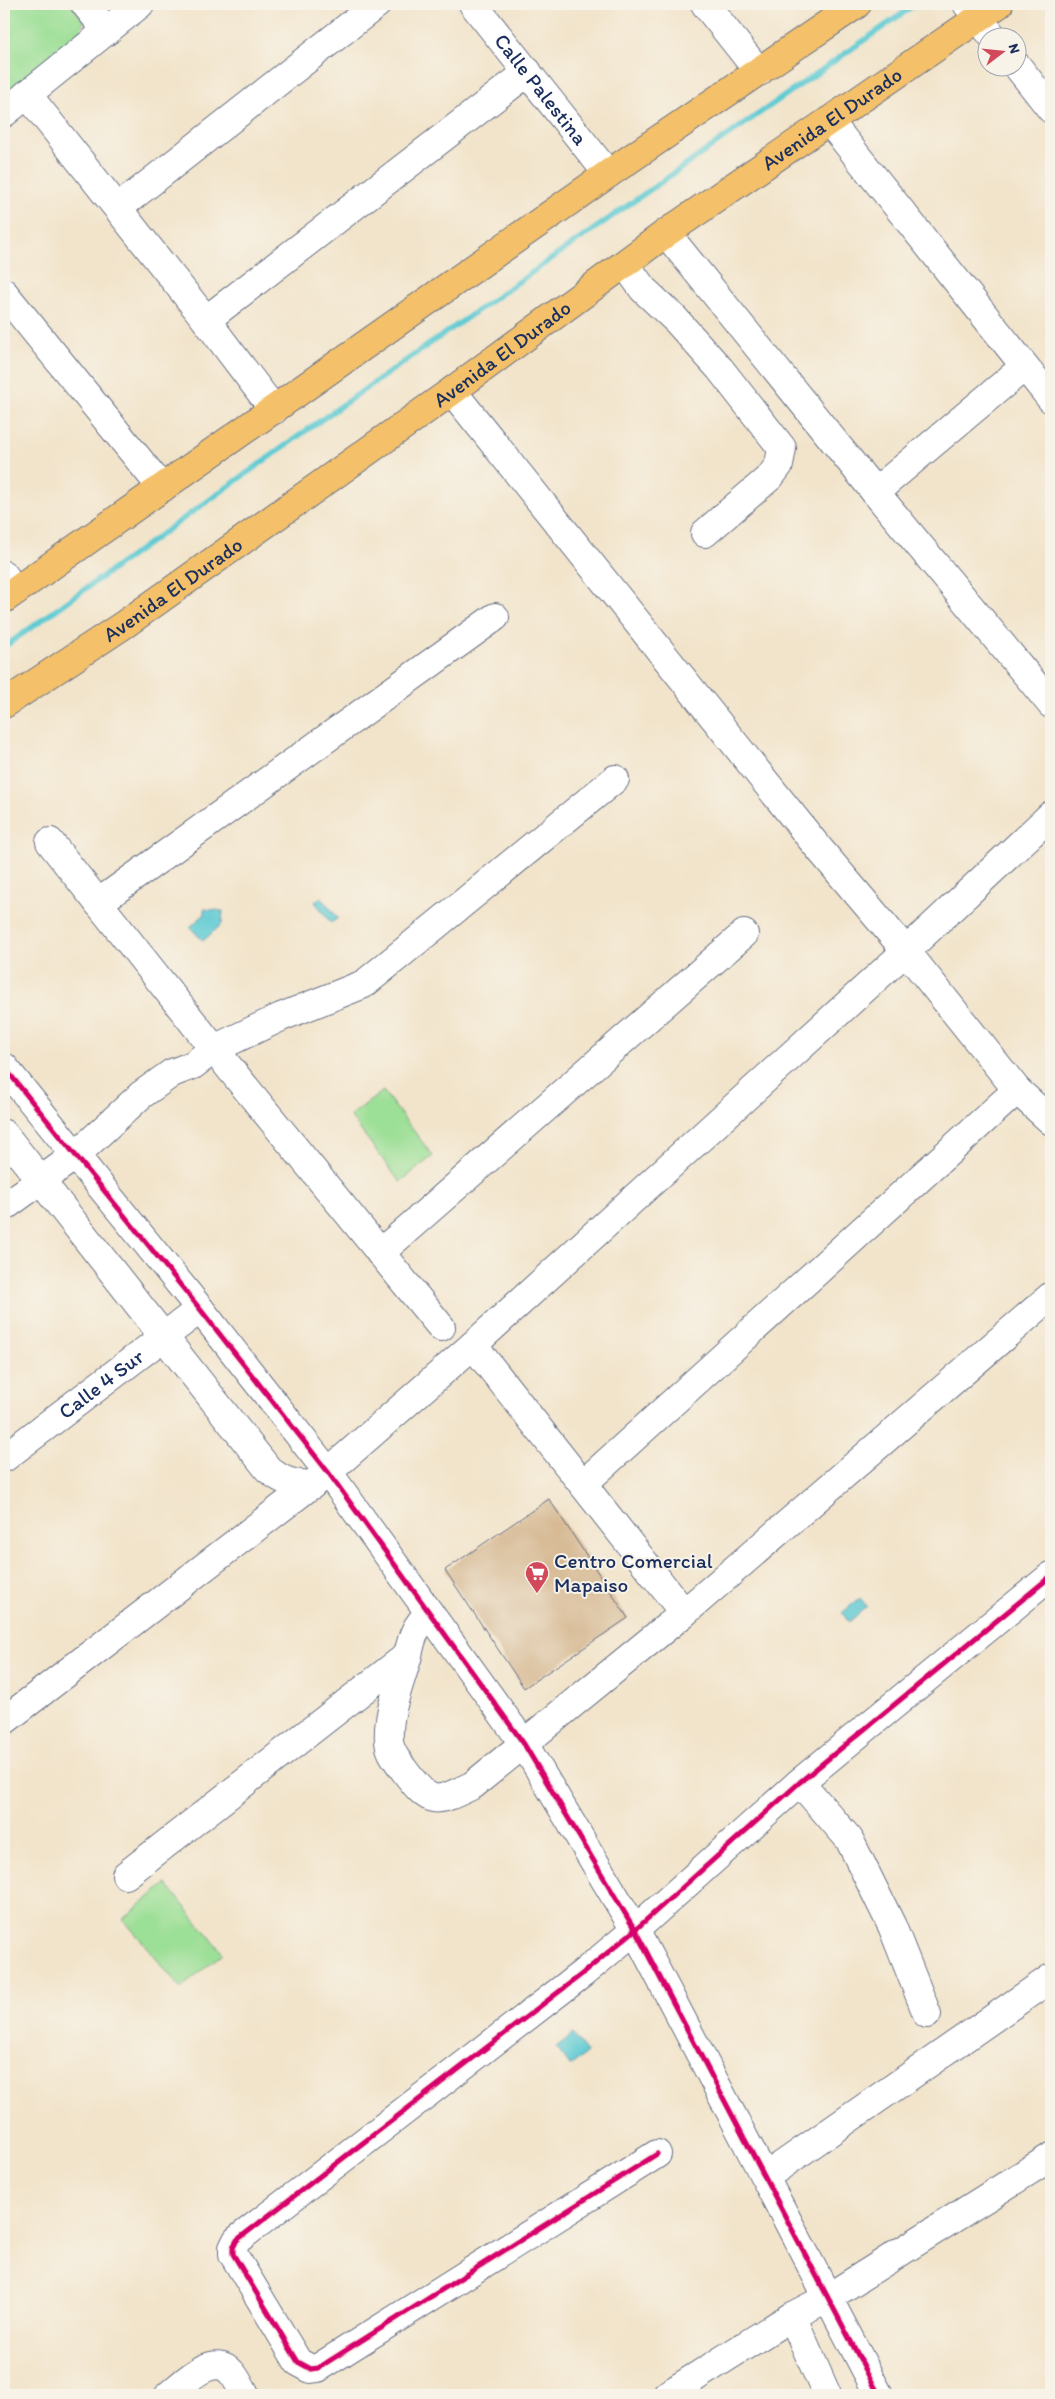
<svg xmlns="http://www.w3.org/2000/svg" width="1055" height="2399" viewBox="0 0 1055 2399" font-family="Itim,sans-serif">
  <rect width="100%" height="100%" fill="#f7f3e8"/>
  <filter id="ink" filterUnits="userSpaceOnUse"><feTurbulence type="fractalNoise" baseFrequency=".02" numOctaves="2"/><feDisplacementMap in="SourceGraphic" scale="10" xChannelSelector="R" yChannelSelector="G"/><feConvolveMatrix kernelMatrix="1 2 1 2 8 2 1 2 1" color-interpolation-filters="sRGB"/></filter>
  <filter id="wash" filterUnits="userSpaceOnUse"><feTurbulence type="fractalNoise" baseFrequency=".0096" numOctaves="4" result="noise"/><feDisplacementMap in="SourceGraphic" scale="20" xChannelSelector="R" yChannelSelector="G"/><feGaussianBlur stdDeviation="1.12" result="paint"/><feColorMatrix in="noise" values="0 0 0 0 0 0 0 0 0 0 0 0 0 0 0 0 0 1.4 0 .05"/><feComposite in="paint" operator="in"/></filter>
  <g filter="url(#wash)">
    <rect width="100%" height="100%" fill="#f2e4cb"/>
    <!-- green -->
    <g fill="#9cdf96" stroke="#5c877a">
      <polygon points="4,4 70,4 84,21 79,34 4,98"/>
      <polygon points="383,1091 433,1156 400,1182 350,1116"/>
      <polygon points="166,1884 223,1953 181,1988 123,1919"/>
    </g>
    <!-- water -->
    <g fill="#5dcad3" stroke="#3c7c98">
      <polygon points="321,897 338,918 331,923 315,902"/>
      <polygon points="204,909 223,911 222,924 203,941 190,927 204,915"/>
      <polygon points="860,1598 867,1606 849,1622 842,1613"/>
      <polygon points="573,2034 587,2053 570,2066 556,2047"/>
    </g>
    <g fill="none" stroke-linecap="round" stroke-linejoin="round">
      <!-- stream -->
      <polyline stroke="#5dcad3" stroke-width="5.5" points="4,647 328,415 916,4"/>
    </g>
    <g id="blocks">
      <!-- building -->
      <polygon fill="#d7ba94" points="549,1499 628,1618 524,1688 445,1570"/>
    </g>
  </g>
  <g filter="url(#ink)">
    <use href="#blocks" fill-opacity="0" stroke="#666e84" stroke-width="1"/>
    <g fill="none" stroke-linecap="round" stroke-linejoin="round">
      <!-- minor casing -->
      <g stroke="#666e84" stroke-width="30">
        <g id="minor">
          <polyline points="85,4 107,31"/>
          <path id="s1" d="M473,4L608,174"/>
          <polyline points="705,4 759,72"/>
          <polyline points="967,4 994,38"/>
          <polyline points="1018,67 1051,109"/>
          <polyline points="27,94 206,320 274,410"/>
          <polyline points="4,113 140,4"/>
          <polyline points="829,121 1051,399"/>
          <polyline points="118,208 377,4"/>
          <polyline points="666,233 875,492 1051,704"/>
          <polyline points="625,264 643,289 676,320 720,369 782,448 779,465 770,477 705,533"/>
          <polyline points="4,293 162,488"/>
          <polyline points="206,320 528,72"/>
          <polyline points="452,391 816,845 906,951 1017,1090 1051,1121"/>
          <polyline points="875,492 1024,367"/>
          <polyline points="4,575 15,591"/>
          <polyline points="50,842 214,1049 441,1327"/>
          <polyline points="98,903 495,617"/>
          <polyline points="4,1067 200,1309 328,1472 524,1744 635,1930 879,2395"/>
          <path d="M4,1134L268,1469C283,1482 293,1484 312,1485"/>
          <polyline points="4,1207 76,1155 141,1095 172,1073 193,1065 214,1049 281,1017 364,984 615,779"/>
          <polyline points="380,1253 744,934"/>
          <polyline points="473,1345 684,1613"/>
          <path id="s2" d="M4,1458L200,1309"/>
          <polyline points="583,1484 1017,1090"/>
          <path d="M408,1655C401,1682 387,1712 389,1740C389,1752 398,1761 404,1770C431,1806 434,1804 473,1785L684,1613L1051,1296"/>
          <polyline points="4,1721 328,1472 473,1345 906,951 1051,815"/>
          <polyline points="800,1782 849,1839 892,1926 927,2014"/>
          <path d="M126,1875L408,1655C412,1637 415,1626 429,1614"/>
          <polyline points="657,2154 318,2368 311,2369 298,2362 233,2254 233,2248 237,2240 582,1974 635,1930 800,1782 1051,1576"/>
          <polyline points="765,2177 1051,1978"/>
          <path d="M169,2395C183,2384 213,2351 231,2372C237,2378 241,2388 245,2395"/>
          <polyline points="667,2395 792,2316"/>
          <polyline points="827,2395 792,2316 829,2297 1051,2157"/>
        </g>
      </g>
      <!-- major casing -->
      <g stroke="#666e84" stroke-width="30">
        <g id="major">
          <polyline points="4,599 608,174 857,4"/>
          <path id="s3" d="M4,704L125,624L452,391L666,233L999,4"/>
        </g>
      </g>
      <!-- minor -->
      <use href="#minor" stroke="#fff" stroke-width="28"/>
      <!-- major -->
      <use href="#major" stroke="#f4c16b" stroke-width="28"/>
      <!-- cycleway casing -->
      <g stroke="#f7f3e8" stroke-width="8">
        <g id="cycleway">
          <polyline points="4,1067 200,1309 328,1472 524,1744 635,1930 879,2395"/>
          <polyline points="657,2154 318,2368 311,2369 298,2362 233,2254 233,2248 237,2240 582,1974 635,1930 800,1782 1051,1576"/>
        </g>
      </g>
      <!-- cycleway -->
      <use href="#cycleway" stroke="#d6006c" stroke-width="5"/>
    </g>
  </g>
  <!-- icons -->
  <defs>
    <g id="supermarket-pin" transform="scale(1.25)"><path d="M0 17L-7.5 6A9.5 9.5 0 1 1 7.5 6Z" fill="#d1495b" stroke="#f7f3e8"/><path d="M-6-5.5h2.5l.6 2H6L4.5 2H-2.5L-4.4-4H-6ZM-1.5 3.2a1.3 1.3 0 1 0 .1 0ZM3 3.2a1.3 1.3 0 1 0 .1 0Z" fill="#fff"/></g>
  </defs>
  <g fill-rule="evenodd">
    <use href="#supermarket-pin" x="537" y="1573"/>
  </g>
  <g text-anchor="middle" stroke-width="4" stroke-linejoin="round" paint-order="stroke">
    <!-- street labels -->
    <g font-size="21" fill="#1b2f5e" stroke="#f7f3e8">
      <text dy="7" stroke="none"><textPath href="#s1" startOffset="109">Calle Palestina</textPath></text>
      <text dy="7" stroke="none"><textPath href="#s3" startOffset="1014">Avenida El Durado</textPath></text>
      <text dy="7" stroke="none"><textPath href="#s3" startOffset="609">Avenida El Durado</textPath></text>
      <text dy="7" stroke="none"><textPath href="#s3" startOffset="204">Avenida El Durado</textPath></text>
      <text dy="7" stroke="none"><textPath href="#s2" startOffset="122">Calle 4 Sur</textPath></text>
    </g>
    <!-- poi labels -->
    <g font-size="21" fill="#1b2f5e" stroke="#f7f3e8" text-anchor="start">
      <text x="554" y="1568">Centro Comercial<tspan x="554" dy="24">Mapaiso</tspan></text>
    </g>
  </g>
  <!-- margin -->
  <rect width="1055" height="2399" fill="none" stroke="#f7f3e8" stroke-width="20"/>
  <!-- north arrow -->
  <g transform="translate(1002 52) rotate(74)"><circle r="24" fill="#f7f3e8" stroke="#9fa5b1"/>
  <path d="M0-4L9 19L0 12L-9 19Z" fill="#d1495b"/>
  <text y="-8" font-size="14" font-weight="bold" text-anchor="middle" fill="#1b2f5e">N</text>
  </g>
</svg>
